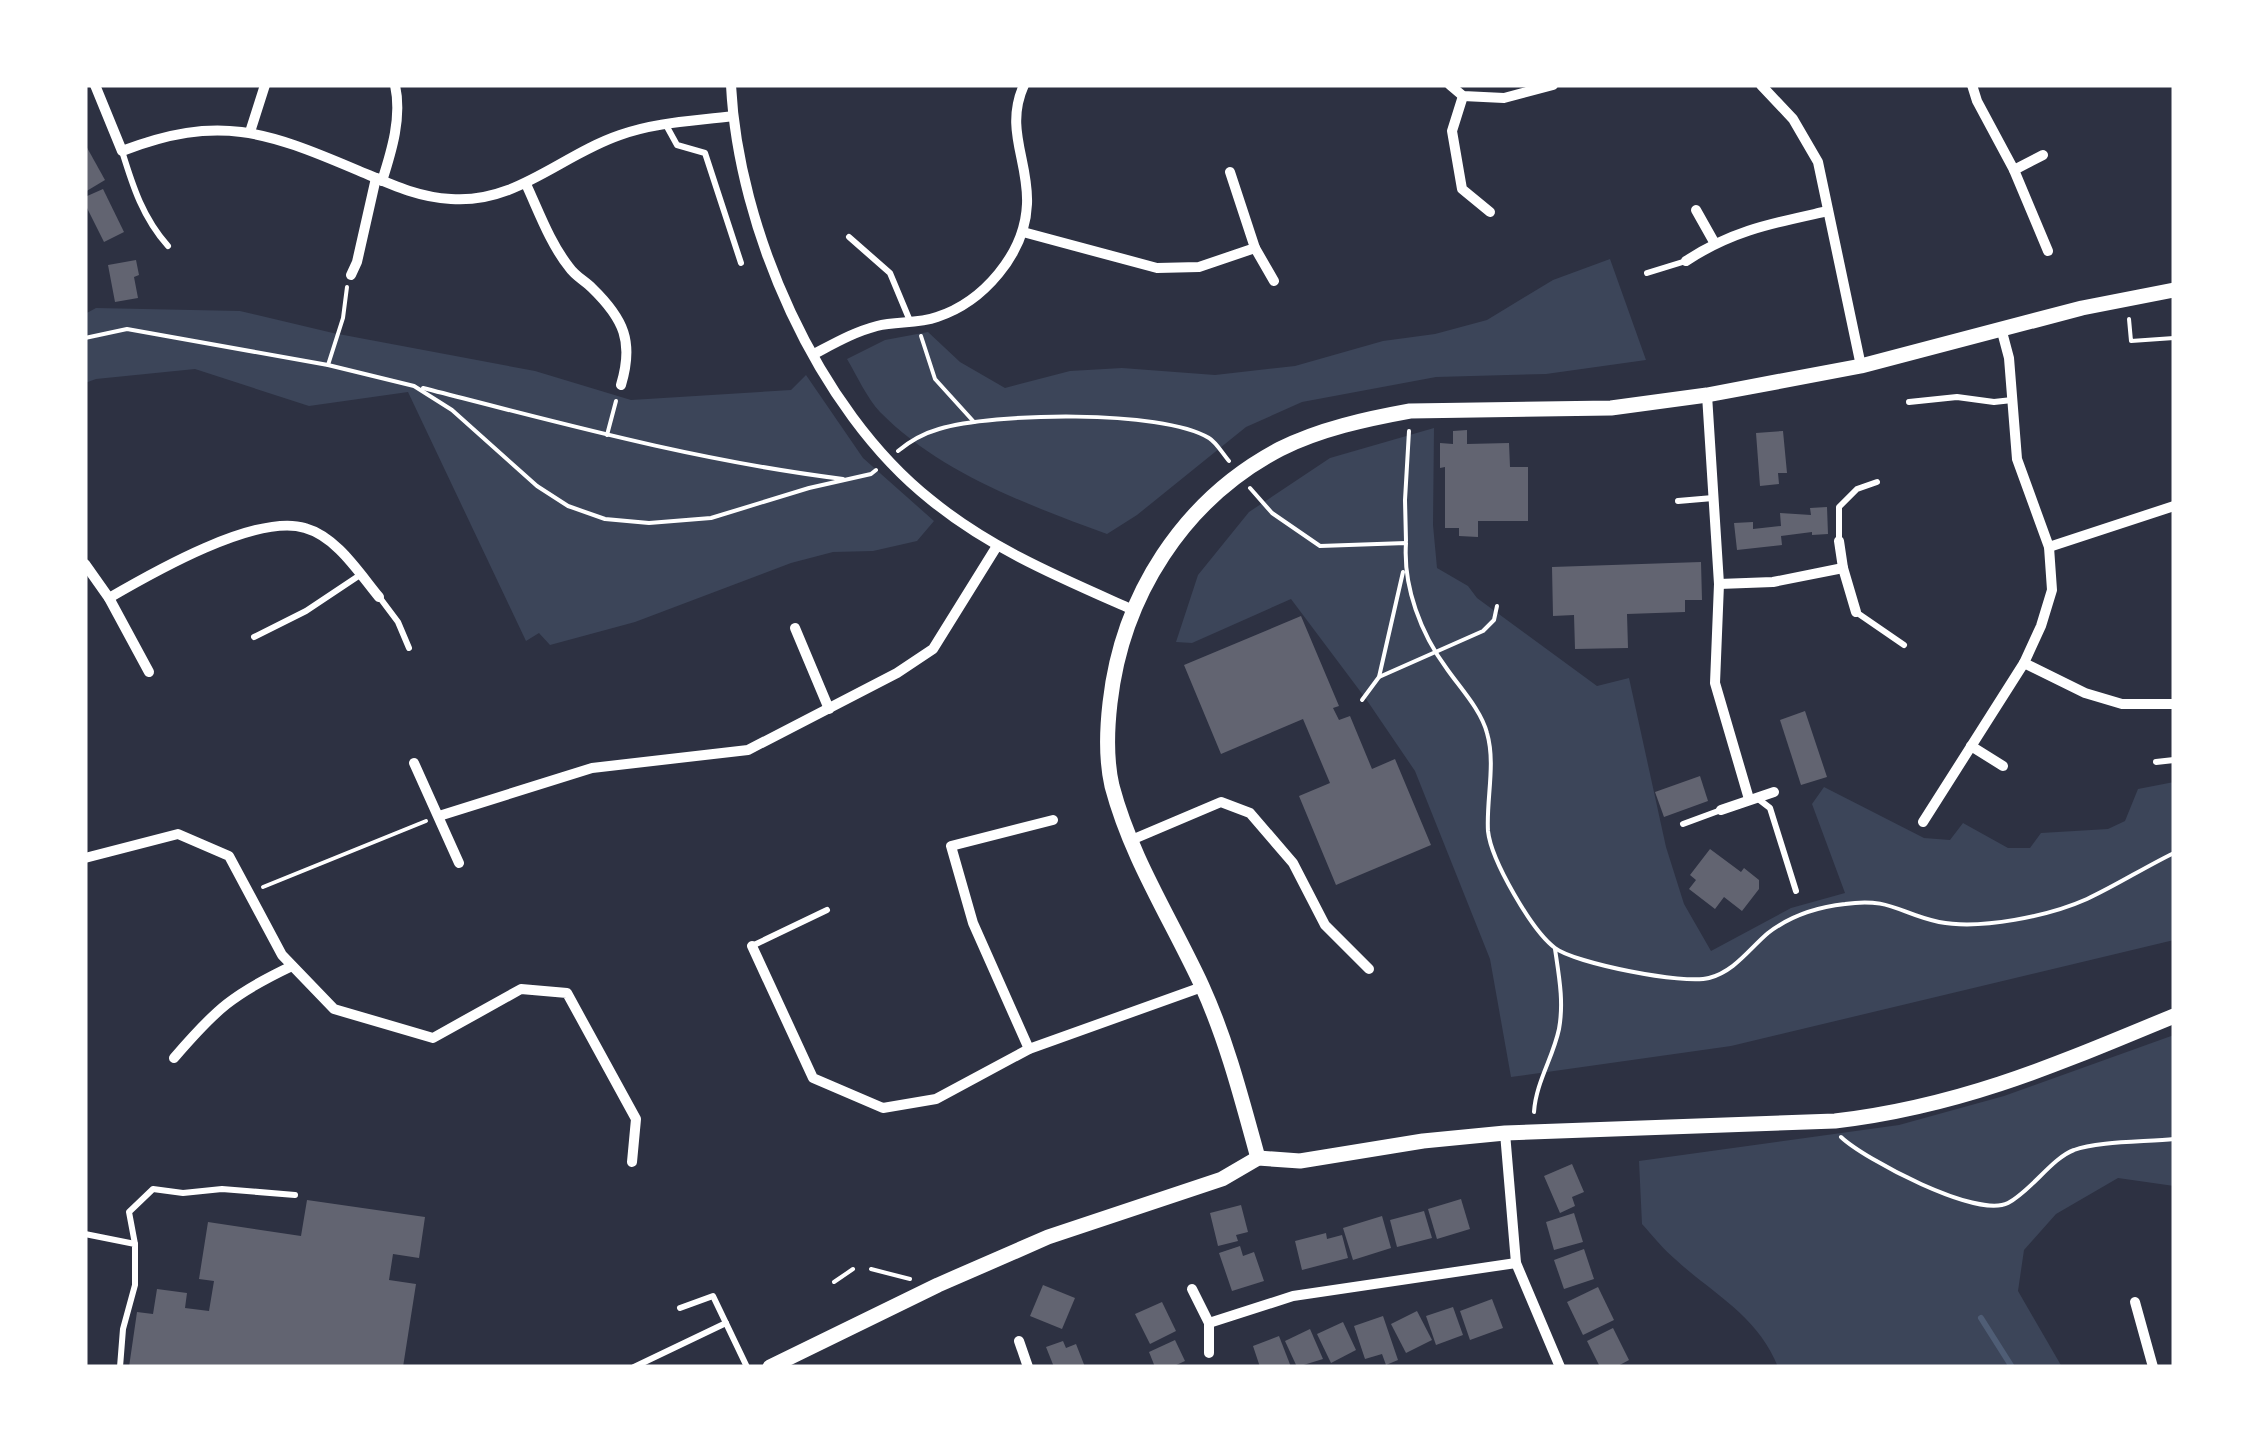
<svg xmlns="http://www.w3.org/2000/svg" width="2259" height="1452" viewBox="0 0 2259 1452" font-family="'Titillium Web',sans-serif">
  <rect width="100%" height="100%" fill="#2d3142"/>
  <!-- green -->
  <g fill="#3c4559">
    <path d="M1610,259L1646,360L1546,374L1436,377L1302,402L1246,427L1137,515L1107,534C1028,505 940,473 880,412C867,398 857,376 847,359L885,340L928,332L960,362L1005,388L1070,371L1122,368L1215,375L1295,366L1383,341L1435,334L1487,320L1553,280Z"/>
    <polygon points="96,308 240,311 333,333 535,371 631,400 791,390 806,375 863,458 934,521 917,541 873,551 833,552 791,563 635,622 550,645 539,633 526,641 408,392 309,406 195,369 96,379 85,383 85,314"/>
    <polygon points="1434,428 1433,525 1437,568 1468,586 1477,598 1597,686 1629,678 1666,847 1684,904 1711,951 1791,908 1845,893 1812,804 1824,787 1924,838 1950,840 1963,823 2008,848 2030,848 2041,833 2108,829 2125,821 2138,789 2174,782 2174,940 1731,1046 1511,1077 1490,959 1415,771 1366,699 1291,599 1192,643 1176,642 1198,575 1249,512 1330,458"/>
    <path d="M2174,1035V1186L2118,1178L2056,1214L2024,1250L2018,1291L2062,1367H1778C1758,1316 1713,1294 1675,1259C1663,1249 1653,1236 1642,1224L1639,1161L1899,1125L2004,1096Z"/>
  </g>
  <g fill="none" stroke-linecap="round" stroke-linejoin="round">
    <!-- stream -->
    <polyline stroke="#4f5d75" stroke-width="6" points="1981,1318 2012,1367"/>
  </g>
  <!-- building -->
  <g fill="#626471">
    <polygon points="85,144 105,180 85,192"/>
    <polygon points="103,189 124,232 104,242 85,204 85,197"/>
    <polygon points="136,260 139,275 134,277 138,298 115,302 108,265"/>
    <polygon points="1467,430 1467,444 1509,443 1510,467 1528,467 1528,521 1478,521 1478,537 1459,536 1459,528 1445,528 1445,467 1440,468 1440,443 1453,444 1453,431"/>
    <polygon points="1783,431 1787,473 1778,473 1779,484 1760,486 1756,433"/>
    <polygon points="1827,507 1828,534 1812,535 1812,532 1781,536 1782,545 1737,550 1734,523 1753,522 1753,529 1781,526 1780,513 1811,515 1810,508"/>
    <polygon points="1701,562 1702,600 1685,600 1685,612 1627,614 1628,648 1575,649 1574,615 1553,616 1552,567"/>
    <polygon points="1301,616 1339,706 1333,708 1339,720 1350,716 1372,769 1395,759 1431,845 1336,885 1299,796 1330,783 1303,719 1221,754 1184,665"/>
    <polygon points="1805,711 1827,777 1801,785 1780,720"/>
    <polygon points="1700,776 1708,801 1664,817 1655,792"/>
    <polygon points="1710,849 1741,872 1744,868 1759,880 1759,889 1742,911 1724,897 1715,909 1689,889 1696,880 1690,875"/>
    <polygon points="1572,1164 1584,1192 1572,1197 1575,1206 1560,1213 1544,1176"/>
    <polygon points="1461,1199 1470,1229 1437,1239 1428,1209"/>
    <polygon points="307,1200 425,1217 419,1258 393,1254 389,1280 416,1284 403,1367 129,1367 137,1312 153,1314 157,1289 187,1293 185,1308 209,1311 214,1281 199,1279 208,1222 301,1236"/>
    <polygon points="1241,1205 1248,1232 1236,1235 1238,1241 1218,1246 1210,1213"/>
    <polygon points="1424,1211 1432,1238 1397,1247 1390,1220"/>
    <polygon points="1574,1213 1583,1242 1554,1250 1546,1222"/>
    <polygon points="1382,1216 1391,1248 1353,1260 1343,1228"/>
    <polygon points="1326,1233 1327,1239 1342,1235 1348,1258 1302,1270 1295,1241"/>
    <polygon points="1240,1246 1243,1256 1254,1252 1264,1281 1232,1291 1219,1253"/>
    <polygon points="1584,1249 1594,1279 1564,1289 1554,1260"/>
    <polygon points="1043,1285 1075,1298 1062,1329 1030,1316"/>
    <polygon points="1598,1287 1614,1320 1583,1335 1567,1302"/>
    <polygon points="1492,1299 1503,1328 1470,1340 1460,1311"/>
    <polygon points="1162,1302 1176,1331 1150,1344 1135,1314"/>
    <polygon points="1453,1307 1463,1335 1436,1345 1426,1316"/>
    <polygon points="1417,1311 1432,1340 1406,1353 1391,1324"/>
    <polygon points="1383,1316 1398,1360 1386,1365 1382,1354 1365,1359 1354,1326"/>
    <polygon points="1343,1322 1356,1350 1331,1363 1317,1334"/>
    <polygon points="1613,1328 1629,1360 1616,1367 1600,1367 1587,1341"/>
    <polygon points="1310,1329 1323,1359 1297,1367 1285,1341"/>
    <polygon points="1279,1336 1291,1367 1260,1367 1253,1346"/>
    <polygon points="1175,1340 1185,1361 1172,1367 1155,1367 1149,1352"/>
    <polygon points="1063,1341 1066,1348 1076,1344 1085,1367 1054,1367 1046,1347"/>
  </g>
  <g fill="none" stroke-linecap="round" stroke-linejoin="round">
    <!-- path -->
    <g stroke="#fff" stroke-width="4">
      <polyline points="2129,319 2131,341 2174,338"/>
      <polyline points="921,336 935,379 974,422"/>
      <polyline points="85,338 127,329 328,365 414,386 452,410 537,486 568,506 605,519 649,523 711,518 809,488 871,474 876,470"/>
      <polyline points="328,365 343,318 347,287"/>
      <path d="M423,388C564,424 698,461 843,479"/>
      <polyline points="607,435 616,401"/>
      <path d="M898,451C910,441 925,433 939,429C992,413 1161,409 1209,438C1216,442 1223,454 1229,461"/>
      <path d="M1250,488L1272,513L1320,546L1406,543C1403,587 1421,634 1447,669C1461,689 1481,710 1487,733C1496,764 1486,800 1488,831C1491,860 1532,931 1555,948C1574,963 1684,985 1709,978C1735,971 1749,949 1768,933C1790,916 1818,907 1845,904C1890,897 1900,914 1939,922C1981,930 2049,916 2087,899C2117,885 2145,867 2174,853"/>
      <polyline points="1406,541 1405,500 1409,431"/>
      <polyline points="1379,677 1483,631 1494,620 1497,606"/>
      <polyline points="1362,700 1379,677 1403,572"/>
      <polyline points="263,887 426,821"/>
      <path d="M1534,1112C1536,1082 1553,1058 1559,1029C1564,1002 1559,976 1555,949"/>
      <path d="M1841,1137C1864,1159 1977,1219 2008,1203C2031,1191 2052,1158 2074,1150C2097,1141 2148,1142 2174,1139"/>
      <polyline points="871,1269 910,1279"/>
      <polyline points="834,1282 853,1269"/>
    </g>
    <!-- service -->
    <g stroke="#fff" stroke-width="6">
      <polyline points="666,125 677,145 705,153 741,263"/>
      <path d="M122,151C133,187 143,218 168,246"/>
      <polyline points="849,237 890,273 910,321"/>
      <polyline points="1647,273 1686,261"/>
      <polyline points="1909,402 1957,397 1994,402 2012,400"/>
      <polyline points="1678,501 1713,498"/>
      <polyline points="1839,541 1839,507 1857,489 1877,482"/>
      <polyline points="380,598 398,622 409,648"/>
      <polyline points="1856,612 1904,645"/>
      <polyline points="254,637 306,611 360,575"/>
      <polyline points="2156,762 2174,760"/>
      <polyline points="1757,798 1770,808 1796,891"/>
      <polyline points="1683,824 1721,810"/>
      <polyline points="752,946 827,910"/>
      <polyline points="85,1234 135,1244 135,1285 123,1329 120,1367"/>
      <polyline points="135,1244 129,1212 153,1189 183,1193 222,1189 295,1195"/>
      <polyline points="680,1308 713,1296 747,1367"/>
      <polyline points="634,1367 726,1323"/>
    </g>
    <!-- minor -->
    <g stroke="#fff" stroke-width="10">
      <path d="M95,85L122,151C219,114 265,131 357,170C388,183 416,197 451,199C516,204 561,155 620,135C656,122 695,121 733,116"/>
      <path d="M731,85C738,228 817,410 931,500C991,549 1061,578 1131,609"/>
      <polyline points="1450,85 1463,96 1504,98 1553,85"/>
      <polyline points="1761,85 1793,119 1818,162 1861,366"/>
      <polyline points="1972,85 1977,101 2014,170 2048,251"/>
      <polyline points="1463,96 1452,131 1462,189 1490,212"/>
      <polyline points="250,132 265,85"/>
      <polyline points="2014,170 2043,155"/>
      <path d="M382,181C392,150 402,117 395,85"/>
      <path d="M526,184C539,212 550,243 569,267C575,276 585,281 592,288C624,319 634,342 621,385"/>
      <polyline points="1696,210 1714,242"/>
      <polyline points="1023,232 1157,268 1199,267 1255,248 1230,172"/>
      <polyline points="1255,248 1274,281"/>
      <path d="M1686,261C1733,230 1774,223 1828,211"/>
      <polyline points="351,275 357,262 376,178"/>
      <path d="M814,354C835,343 854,332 877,326C896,321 917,324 937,317C983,302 1025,254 1027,204C1029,161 1004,129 1024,85"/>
      <polyline points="1707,395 1719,584 1715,683 1749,799"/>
      <polyline points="2049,547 2174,506"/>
      <polyline points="85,564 109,598 149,672"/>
      <polyline points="1843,568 1856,612"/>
      <polyline points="1719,584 1773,582 1843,568 1839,541"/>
      <path d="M109,598C152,573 256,513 305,528C337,537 359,573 379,597"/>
      <polyline points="795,628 829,709"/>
      <polyline points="2024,663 2085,693 2122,704 2174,704"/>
      <polyline points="1971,746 2003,766"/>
      <polyline points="414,763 459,863"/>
      <polyline points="1721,810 1774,792"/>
      <polyline points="439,816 592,768 748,750 897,673 933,649 997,546"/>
      <polyline points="1923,822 2024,663 2041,626 2052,590 2049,547 2017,459 2009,358 2001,328"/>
      <polyline points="1129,841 1221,802 1250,813 1293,863 1325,925 1369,969"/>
      <polyline points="85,858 178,834 229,856 282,955 334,1009 433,1038 521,989 567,993 636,1119 632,1162"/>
      <polyline points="752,946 813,1078 883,1108 936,1099 1029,1049 1202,987"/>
      <polyline points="1029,1049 973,923 951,846 1053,820"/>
      <path d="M174,1058C216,1009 233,994 292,966"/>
      <polyline points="1505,1133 1516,1263 1560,1367"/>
      <polyline points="1192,1289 1209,1323 1209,1353"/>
      <polyline points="2135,1302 2153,1367"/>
      <polyline points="1209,1323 1293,1296 1516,1263"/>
      <polyline points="1019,1341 1028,1367"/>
    </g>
    <!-- tertiary -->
    <g stroke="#fff" stroke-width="15">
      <path d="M1258,1158C1242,1100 1227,1041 1202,986C1171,919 1131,858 1112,786C1106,760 1107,729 1110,703C1122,596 1183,500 1280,449C1320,429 1366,419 1410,411L1611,408L1707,395L1861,366L2082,308L2174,290"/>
      <path d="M770,1367L938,1285L1048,1237L1222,1179L1258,1158L1300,1161L1423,1141L1505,1133L1835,1121C1962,1106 2058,1064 2174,1016"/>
    </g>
  </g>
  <!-- border -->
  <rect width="2259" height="1452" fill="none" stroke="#ffffff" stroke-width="175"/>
</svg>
